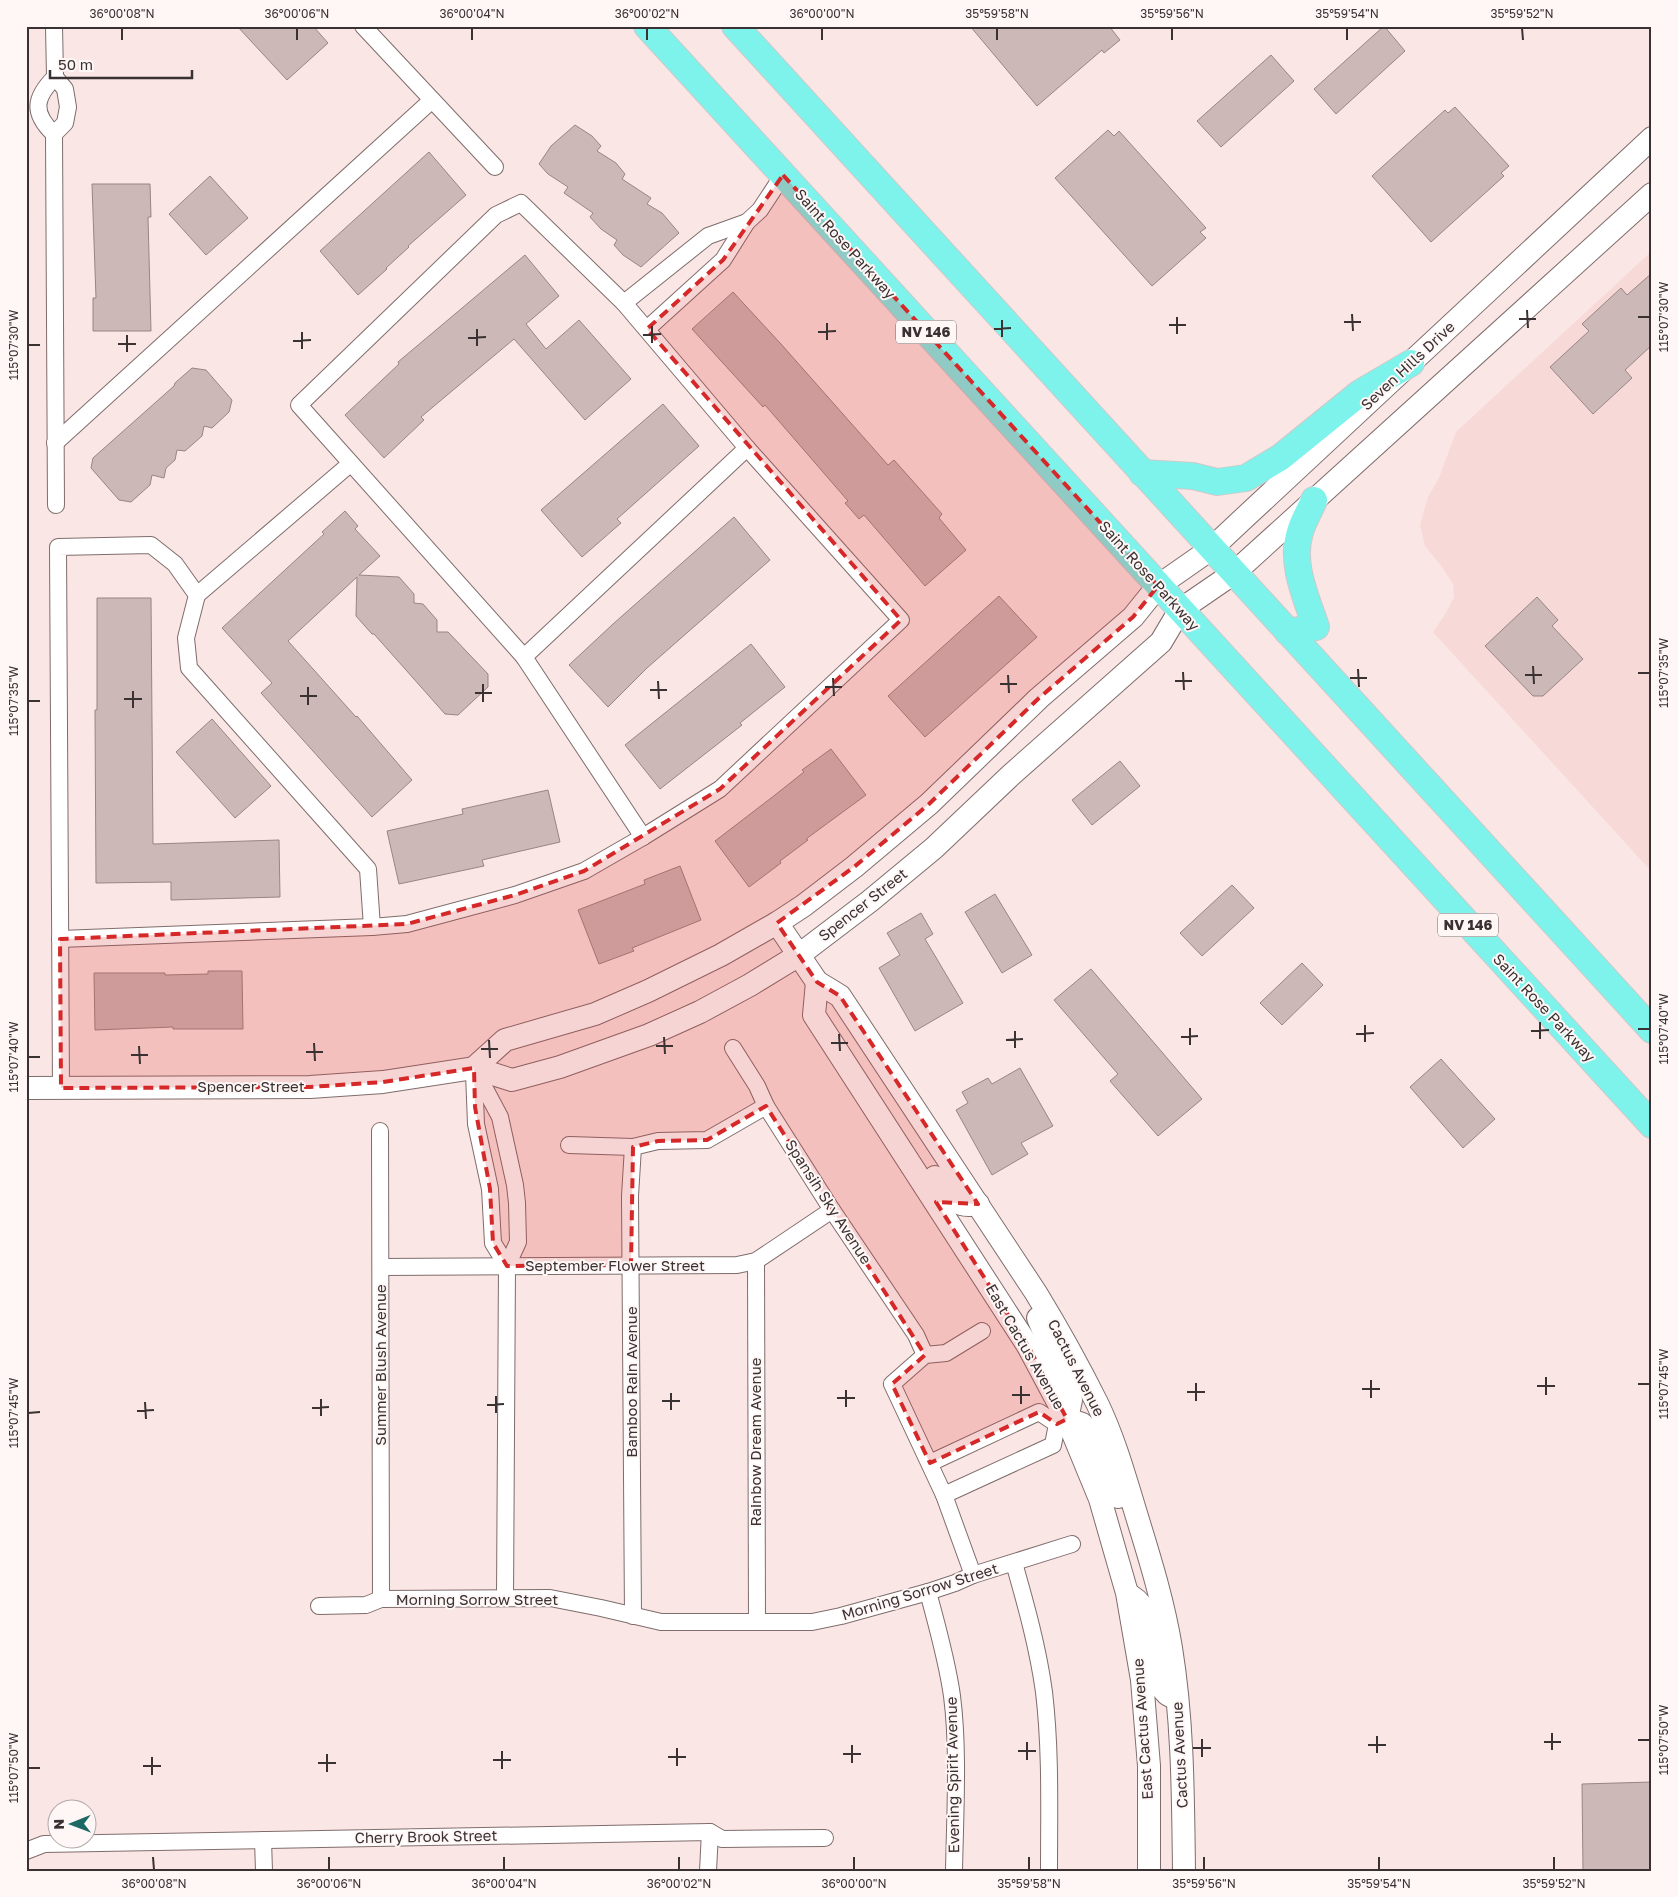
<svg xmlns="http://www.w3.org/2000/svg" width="1678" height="1897" viewBox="0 0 1678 1897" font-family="'Golos Text',sans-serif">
  <rect width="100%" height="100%" fill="#fae6e4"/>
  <!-- built -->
  <polygon fill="#f7d9d8" points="1652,251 1652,872 1433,632 1446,613 1454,597 1453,584 1442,567 1425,546 1420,525 1428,497 1439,478 1456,432"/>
  <!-- building -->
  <g fill="#ccb8b7" stroke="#988584">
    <polygon points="237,26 313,26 328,43 287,80"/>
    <polygon points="970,26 1109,26 1120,40 1104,53 1102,50 1037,106"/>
    <polygon points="1384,26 1405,51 1336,114 1314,89"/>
    <polygon points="1271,55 1294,81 1221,147 1197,121"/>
    <polygon points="1455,107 1509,166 1501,173 1504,176 1431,242 1372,176 1445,110 1448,113"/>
    <polygon points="575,125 592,136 601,146 597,151 616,163 625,174 622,179 651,198 647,204 662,213 679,233 641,267 623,255 614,245 617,240 601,229 590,217 593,213 564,193 568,187 548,174 539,164 551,146"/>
    <polygon points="1108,130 1114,136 1119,131 1206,228 1200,232 1206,238 1152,286 1055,178"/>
    <polygon points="429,152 466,195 408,246 409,247 386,268 387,269 358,295 320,251"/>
    <polygon points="210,176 248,218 206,255 169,214"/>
    <polygon points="92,184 150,184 151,217 148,217 151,331 93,331 93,298 96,298"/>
    <polygon points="525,255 559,296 526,324 546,349 579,320 631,379 585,420 514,339 421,417 424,420 384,458 345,415 399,364 398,362"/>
    <polygon points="1652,273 1652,345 1625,370 1632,378 1593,414 1550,367 1589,331 1582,324 1621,288 1627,295"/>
    <polygon points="733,292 781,344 888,465 894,460 942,514 939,518 966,550 925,586 864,515 859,519 845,503 848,501 765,405 763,407 692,329"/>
    <polygon points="192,368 206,370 232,400 229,412 212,428 204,426 202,436 185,451 177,450 175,460 166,468 164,478 152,475 150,485 131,502 119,500 91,468 93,458 174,386 175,383"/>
    <polygon points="663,404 699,446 617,519 621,523 582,557 541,510"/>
    <polygon points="345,511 358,526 355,529 380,556 359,575 399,577 414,594 414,603 423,604 437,620 437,632 448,632 488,674 488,687 458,715 445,714 374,634 372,634 356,616 357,577 288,641 356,717 357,716 412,780 372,817 261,693 272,683 222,628 324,534 322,532"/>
    <polygon points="734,517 770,560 647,668 608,707 569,665 613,624"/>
    <polygon points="999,596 1037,637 925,737 888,696"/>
    <polygon points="1537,597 1558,620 1552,626 1583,659 1543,696 1533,696 1485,646"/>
    <polygon points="97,598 151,598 153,844 279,840 280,897 171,900 171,882 96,883 95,710 97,710"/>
    <polygon points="751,644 785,687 740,723 742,725 660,789 625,745"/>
    <polygon points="212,719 271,786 235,818 176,752"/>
    <polygon points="831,749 866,795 806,839 808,840 780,861 781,863 749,887 715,841 775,795 804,772 802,770"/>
    <polygon points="1120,761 1140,786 1092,825 1072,800"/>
    <polygon points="548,790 560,842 482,860 484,866 399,884 387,831 463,814 462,809"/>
    <polygon points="680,866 701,920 632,948 634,951 599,964 578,910 645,884 644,880"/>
    <polygon points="1232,885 1254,908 1202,956 1180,933"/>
    <polygon points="995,894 1032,955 1002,973 965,912"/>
    <polygon points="921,913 933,934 925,939 963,1003 915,1031 879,968 900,955 887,933"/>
    <polygon points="1302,963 1323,985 1282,1025 1260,1003"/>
    <polygon points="1091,969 1202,1099 1158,1136 1110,1081 1118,1074 1054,1000"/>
    <polygon points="208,971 242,971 243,1029 173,1029 173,1027 95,1030 94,973 165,973 165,975 208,974"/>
    <polygon points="1441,1059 1495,1119 1463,1148 1410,1087"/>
    <polygon points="1020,1068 1053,1126 1021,1143 1028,1154 992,1175 956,1110 968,1103 962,1092 988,1078 992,1084"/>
    <polygon points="1652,1782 1652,1871 1583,1871 1582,1784"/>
  </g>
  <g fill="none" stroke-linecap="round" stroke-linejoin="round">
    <!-- minor casing -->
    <g stroke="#7f6d6c" stroke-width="18">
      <g id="minor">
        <polyline points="54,26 55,77 65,89 68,107 65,123 54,134 56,505"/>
        <polyline points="363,26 495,167"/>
        <path d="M54,134C32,113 34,98 55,77"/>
        <polygon points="521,203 624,303 747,448 524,657 299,405 496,215"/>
        <polyline points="624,303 708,236 747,222"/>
        <polyline points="647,329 723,260 747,222 760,210 783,175"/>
        <polyline points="55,443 432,100"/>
        <polyline points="197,595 350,464"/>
        <polyline points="524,657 643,837"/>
        <polyline points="60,939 372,927 407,924 515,895 584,871 643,837 720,789 901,620 747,448"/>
        <polyline points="733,1048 757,1086 766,1106 832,1210 916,1335 925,1355"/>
        <polyline points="474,1068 500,1117 515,1185 517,1203 518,1242 507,1266 505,1598"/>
        <polyline points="474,1073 476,1124 490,1189 493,1243 507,1266"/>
        <polyline points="61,1088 58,547 151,545 175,564 197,595 186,638 189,668 368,869 372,927"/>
        <polyline points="380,1131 381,1599"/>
        <polyline points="569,1145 633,1147 658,1141 707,1140 766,1106"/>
        <polyline points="756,1261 757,1622"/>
        <polyline points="381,1267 737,1265 756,1261 832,1210"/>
        <polyline points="930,1463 1039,1412 1057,1424"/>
        <polyline points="944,1495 1053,1445 1057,1424"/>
        <path d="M1014,1563C1026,1605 1038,1648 1044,1692C1051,1751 1049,1811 1049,1871"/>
        <polyline points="973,1575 944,1495 892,1384 925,1355 946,1353 982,1331"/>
        <path d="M928,1592C937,1626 947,1660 952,1696C959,1750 955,1815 954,1871"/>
        <polyline points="319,1606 366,1605 381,1599 550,1598 601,1608 661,1622 812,1622 841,1616 928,1592 955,1583 973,1575 1072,1544"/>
        <polyline points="633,1616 630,1196 633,1147"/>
        <polyline points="263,1840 264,1871"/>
        <polyline points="26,1851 44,1844 710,1832 722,1839 825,1838"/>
        <polyline points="708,1871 710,1832"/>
      </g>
    </g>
    <!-- secondary casing -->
    <g stroke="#7f6d6c" stroke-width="24">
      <g id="secondary">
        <path d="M777,923L817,982L840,996L1036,1293C1058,1329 1078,1365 1097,1403C1115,1440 1126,1481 1138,1520C1151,1562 1164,1605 1171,1648C1183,1722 1183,1796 1184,1871"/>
        <polyline points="817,982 814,1015 1028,1346 1067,1419 1100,1499 1127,1593 1142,1680 1149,1766 1149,1871"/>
        <polyline points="474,1068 505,1040 595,1014 648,991 721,955 777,923 803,906 854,867 929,804 1039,698 1133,617 1158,586 1211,549 1243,519 1652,138"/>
        <polyline points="26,1088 310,1087 383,1082 474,1068 512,1080 560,1067 649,1035 700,1012 750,985 799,955 870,901 934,848 1011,775 1161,642 1180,610 1234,573 1652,194"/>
        <path d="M935,1177C948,1195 953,1209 978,1204"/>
        <polyline points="1038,1318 1069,1390 1071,1400 1067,1419 1082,1424 1088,1430 1118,1497"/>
        <path d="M1131,1596C1163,1615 1144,1673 1167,1694C1169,1696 1174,1697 1177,1699"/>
      </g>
    </g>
    <!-- trunk casing -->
    <g stroke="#cccaca" stroke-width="28">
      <g id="trunk">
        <polyline points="647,26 1652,1125"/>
        <polyline points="735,26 1652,1030"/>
        <polyline points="1142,473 1193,476 1217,482 1246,478 1281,457 1360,393 1411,363"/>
        <path d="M1288,632L1316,627C1306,597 1290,563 1300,532C1303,521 1310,510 1314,500"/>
      </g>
    </g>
    <!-- minor -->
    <use href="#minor" stroke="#fff" stroke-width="16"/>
    <!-- secondary -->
    <use href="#secondary" stroke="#fff" stroke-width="22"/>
    <!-- trunk -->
    <use href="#trunk" stroke="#7ef3ec" stroke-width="26"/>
  </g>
  <!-- marked area -->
  <path fill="#d62828" fill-opacity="0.2" stroke="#d62828" stroke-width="4" stroke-dasharray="10 6" stroke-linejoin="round" d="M783,175L1158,586L1133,617L1039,698L929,804L854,867L777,923L817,982L840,996L978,1204L936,1202L1028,1346L1067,1419L1057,1424L1039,1412L930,1463L892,1384L925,1355L766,1106L707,1140L658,1141L633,1147L631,1265L507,1266L493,1243L490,1189L475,1107L474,1068L383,1082L310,1087L61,1088L60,939L407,924L515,895L584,871L720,789L901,620L647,329L723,260Z"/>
  <!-- ticks -->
  <path fill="none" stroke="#3a3232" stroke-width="2" d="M122,28V40M297,28V40M472,28V40M647,28V40M822,28V40M997,28V40M1172,28V40M1347,28V40M1522,28L1523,40M1527,310L1528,328M1352,314L1353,331M1177,317V334M1638,317H1650M1519,319H1536M1002,320V337M1344,322H1361M827,323V340M1169,325H1186M652,326V343M477,329V346M994,329L1011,328M302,332V349M818,332L836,331M127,335V352M643,335L661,334M468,338L486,337M293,341L311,340M118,344H136M28,345H40M1533,666L1534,684M1358,669L1359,687M1183,672L1184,690M1638,673H1650M1008,675L1009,693M1525,675H1542M833,678L834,696M1350,678H1367M658,681L659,699M1175,681H1192M483,684V702M1000,684H1017M308,687V705M825,687H842M650,690H667M133,691V708M475,693H492M300,696H317M124,699H142M28,701H40M1540,1022V1039M1365,1025V1042M1190,1028V1045M1638,1029H1650M1015,1031V1048M1531,1031L1549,1030M839,1034L840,1051M1356,1034L1374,1033M664,1037L665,1054M1181,1037L1198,1036M489,1040L490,1058M1006,1040L1023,1039M314,1043L315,1061M831,1043H848M139,1046L140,1064M656,1046H673M481,1049H498M306,1052H323M131,1055H148M28,1057H40M1546,1377V1395M1371,1380V1398M1196,1383V1401M1638,1384H1650M1021,1386V1404M1537,1386H1555M1362,1389H1380M846,1390V1407M1187,1392H1205M671,1393V1410M1012,1395H1030M496,1396V1413M837,1398H855M321,1399V1416M662,1401H680M145,1402L146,1419M487,1405L504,1404M312,1408L329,1407M137,1411L154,1410M28,1413L40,1412M1552,1733V1750M1377,1736V1753M1202,1739V1757M1638,1740H1650M1027,1742V1760M1544,1742H1561M852,1745V1763M1368,1745H1386M677,1748V1766M1193,1748H1211M502,1751V1769M1018,1751H1036M327,1754V1772M843,1754H861M152,1757V1775M668,1757H686M493,1760H511M318,1763H336M143,1766H161M28,1768H40M153,1857L154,1870M329,1857V1870M504,1857V1870M679,1857V1870M854,1857V1870M1029,1857V1870M1204,1857V1870M1379,1857V1870M1554,1857V1870"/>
  <g text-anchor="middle" stroke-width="4" stroke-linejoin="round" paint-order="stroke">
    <!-- shield labels -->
    <g fill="#fff6f6" stroke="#756d6d" stroke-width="1">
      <rect x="896" y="320.5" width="60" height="23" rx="4"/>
      <rect x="1438" y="913.5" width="60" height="23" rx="4"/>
    </g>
    <g font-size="14" font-weight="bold" fill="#3a3232">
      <text x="926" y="337">NV 146</text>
      <text x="1468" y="930">NV 146</text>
    </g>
    <!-- street labels -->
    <g font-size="15" fill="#3a3232" stroke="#fff6f6">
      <text transform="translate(845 244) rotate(48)" y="5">Saint Rose Parkway</text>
      <text transform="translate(1408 366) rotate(-43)" y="5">Seven Hills Drive</text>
      <text transform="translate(1149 576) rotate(48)" y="5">Saint Rose Parkway</text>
      <text transform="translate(863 905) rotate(-38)" y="5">Spencer Street</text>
      <text transform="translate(1544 1008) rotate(47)" y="5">Saint Rose Parkway</text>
      <text x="251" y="1092">Spencer Street</text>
      <text transform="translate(828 1202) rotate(57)" y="5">Spansih Sky Avenue</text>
      <text x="615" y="1271">September Flower Street</text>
      <text transform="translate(1025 1347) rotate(60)" y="5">East Cactus Avenue</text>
      <text transform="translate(381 1365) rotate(-90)" y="5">Summer Blush Avenue</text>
      <text transform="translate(1076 1368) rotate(63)" y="5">Cactus Avenue</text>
      <text transform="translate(632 1382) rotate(-90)" y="5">Bamboo Rain Avenue</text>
      <text transform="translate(756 1442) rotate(-90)" y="5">Rainbow Dream Avenue</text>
      <text transform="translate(920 1592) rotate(-17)" y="5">Morning Sorrow Street</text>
      <text x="477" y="1605">Morning Sorrow Street</text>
      <text transform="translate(1143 1729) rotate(-94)" y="5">East Cactus Avenue</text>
      <text transform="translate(1180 1755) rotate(-93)" y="5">Cactus Avenue</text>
      <text transform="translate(953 1775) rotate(-91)" y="5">Evening Spirit Avenue</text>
      <text transform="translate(426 1837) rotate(-1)" y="5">Cherry Brook Street</text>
    </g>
  </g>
  <!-- border -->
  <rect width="1678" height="1897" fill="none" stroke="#fff6f6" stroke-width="55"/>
  <!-- north arrow -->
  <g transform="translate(72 1824) rotate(269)"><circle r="24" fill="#fff6f6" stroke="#b0a8a8"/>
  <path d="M0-4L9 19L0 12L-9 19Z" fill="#1c6864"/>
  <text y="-8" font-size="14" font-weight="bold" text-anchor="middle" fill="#3a3232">N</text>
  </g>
  <!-- scale -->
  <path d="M50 70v8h142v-8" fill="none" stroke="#3a3232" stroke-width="2.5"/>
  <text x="58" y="70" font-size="15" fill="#3a3232" stroke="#fff6f6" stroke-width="4" paint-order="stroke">50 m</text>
  <rect x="28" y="28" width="1622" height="1842" fill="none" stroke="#3a3232" stroke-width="2"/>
  <g font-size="12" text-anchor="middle" fill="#3a3232">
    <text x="122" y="18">36°00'08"N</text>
    <text x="297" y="18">36°00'06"N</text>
    <text x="472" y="18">36°00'04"N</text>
    <text x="647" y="18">36°00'02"N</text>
    <text x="822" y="18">36°00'00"N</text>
    <text x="997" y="18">35°59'58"N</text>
    <text x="1172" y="18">35°59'56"N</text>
    <text x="1347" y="18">35°59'54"N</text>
    <text x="1522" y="18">35°59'52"N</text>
    <text transform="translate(1664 317) rotate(-90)" y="4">115°07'30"W</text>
    <text transform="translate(14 345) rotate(-90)" y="4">115°07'30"W</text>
    <text transform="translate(1664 673) rotate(-90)" y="4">115°07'35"W</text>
    <text transform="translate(14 701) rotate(-90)" y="4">115°07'35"W</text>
    <text transform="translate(1664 1029) rotate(-90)" y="4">115°07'40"W</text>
    <text transform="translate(14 1057) rotate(-90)" y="4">115°07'40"W</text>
    <text transform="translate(1664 1384) rotate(-90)" y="4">115°07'45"W</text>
    <text transform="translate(14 1413) rotate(-90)" y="4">115°07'45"W</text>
    <text transform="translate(1664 1740) rotate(-90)" y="4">115°07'50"W</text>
    <text transform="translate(14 1768) rotate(-90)" y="4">115°07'50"W</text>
    <text x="154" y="1888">36°00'08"N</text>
    <text x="329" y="1888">36°00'06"N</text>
    <text x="504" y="1888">36°00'04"N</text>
    <text x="679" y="1888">36°00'02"N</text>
    <text x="854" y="1888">36°00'00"N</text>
    <text x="1029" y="1888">35°59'58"N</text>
    <text x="1204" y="1888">35°59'56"N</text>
    <text x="1379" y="1888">35°59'54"N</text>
    <text x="1554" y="1888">35°59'52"N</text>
  </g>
</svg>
